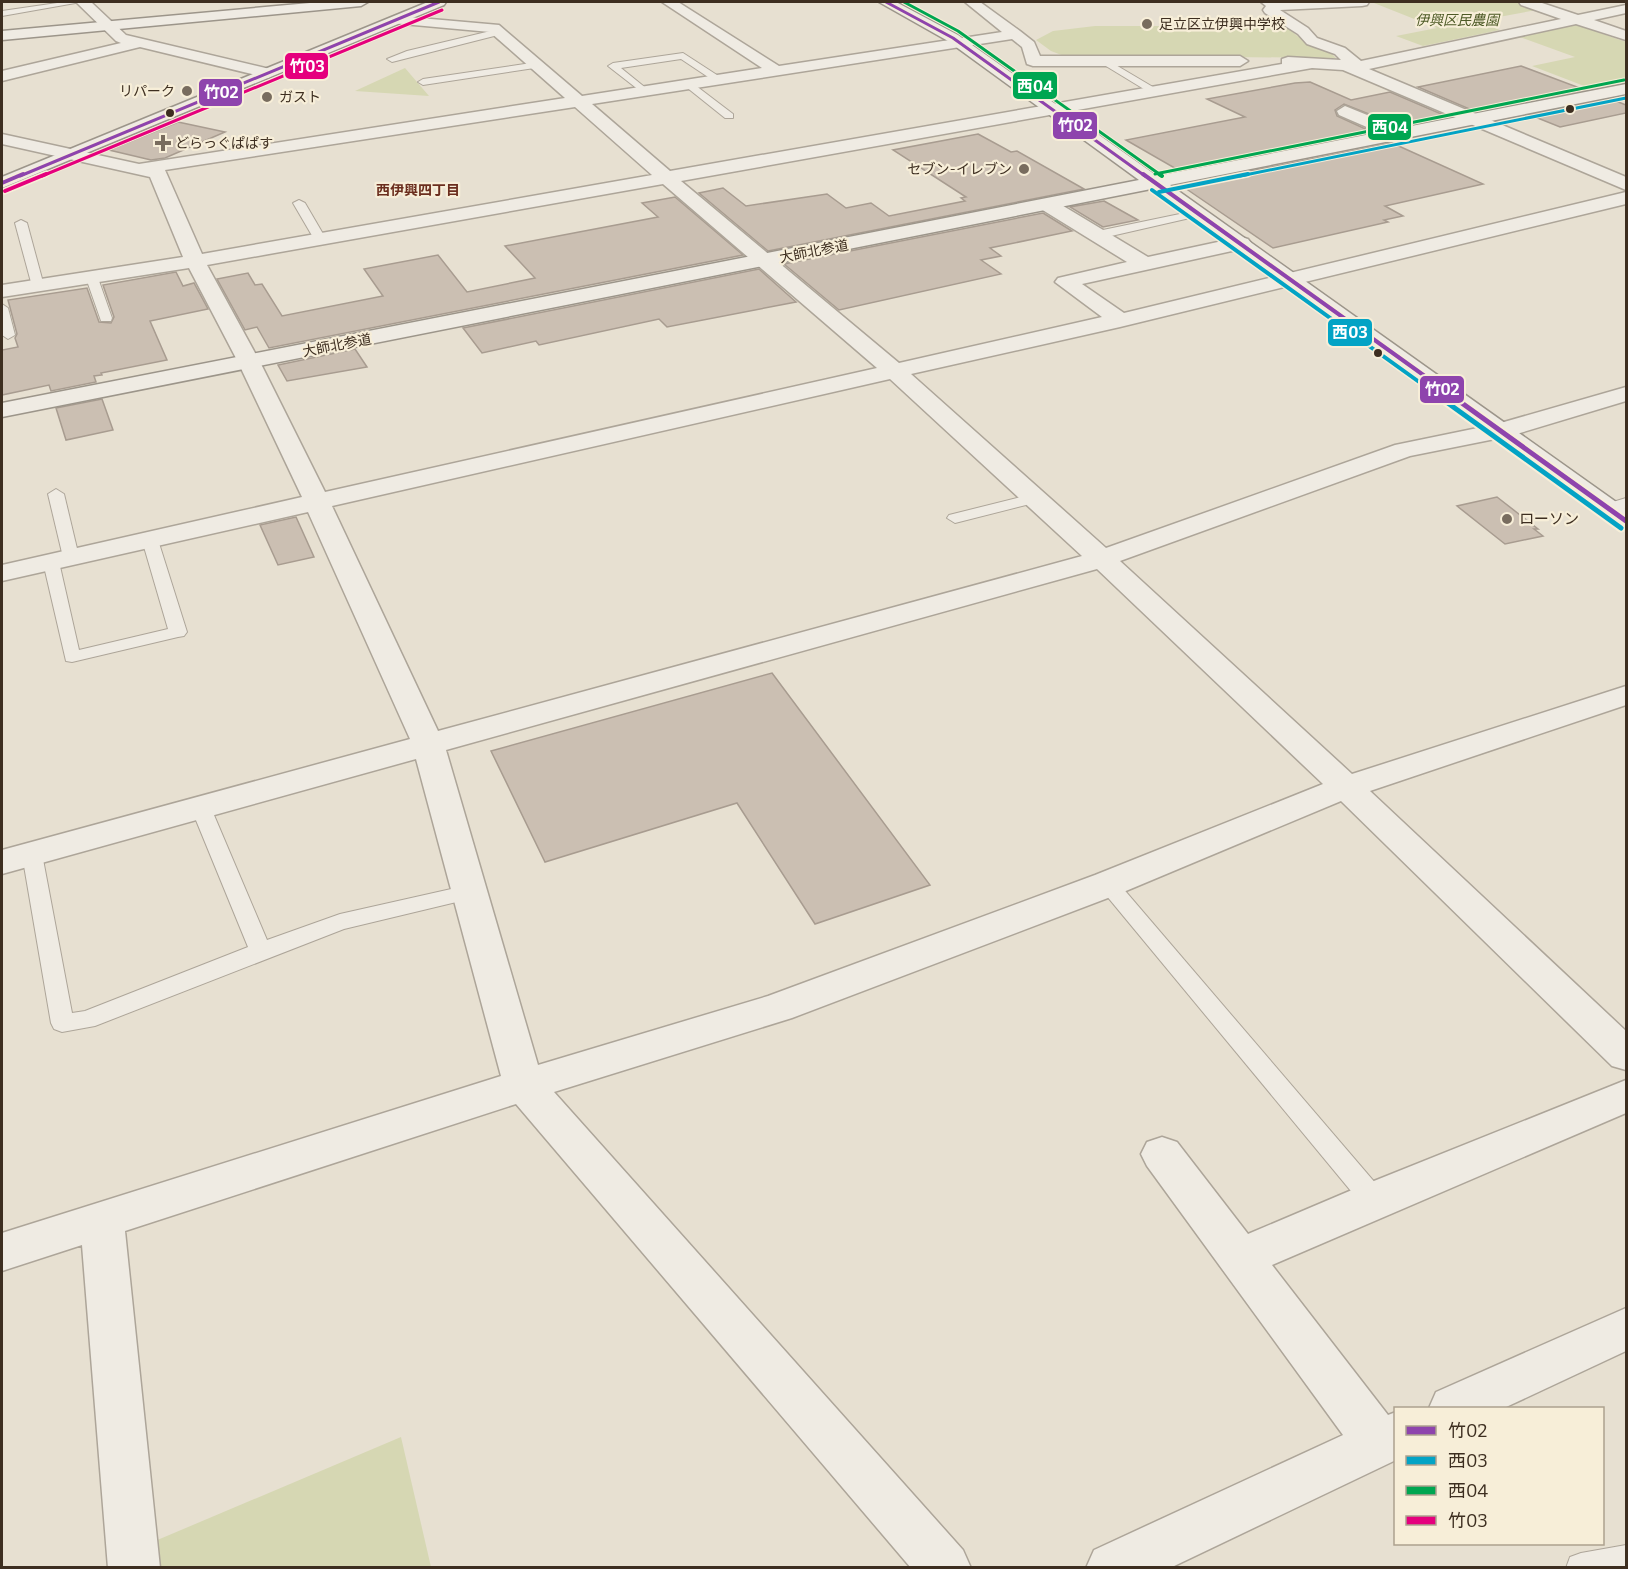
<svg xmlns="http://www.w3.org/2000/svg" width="1628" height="1569" viewBox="0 0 1628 1569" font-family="Bitter,'Noto Sans JP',serif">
  <rect width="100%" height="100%" fill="#e7e0d1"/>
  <!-- green -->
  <g fill="#d6d7b3">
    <polygon points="1392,2 1519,2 1542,9 1477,21 1500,30 1423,46 1396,36 1437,28 1374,3"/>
    <polygon points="1264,22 1280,22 1305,42 1330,52 1336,58 1231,57 1225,55 1064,56 1051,51 1036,40 1053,31 1095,26 1263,26"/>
    <polygon points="1577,25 1626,42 1626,82 1592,89 1532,66 1575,57 1517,36"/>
    <polygon points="405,68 429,96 355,91"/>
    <polygon points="401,1437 431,1567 158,1567 155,1541"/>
  </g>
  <!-- building -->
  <g fill="#cbbfb2" stroke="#a89c90" stroke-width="1.5">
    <polygon points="1521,66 1585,90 1474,111 1418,87"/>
    <polygon points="1310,82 1351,100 1390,92 1446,116 1399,126 1344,104 1335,110 1337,116 1372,132 1178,170 1126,140 1245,117 1207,99 1295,83"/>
    <polygon points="1611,99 1626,105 1626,113 1560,127 1530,115"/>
    <polygon points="178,122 225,132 165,158 151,160 109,150"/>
    <polygon points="978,134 1011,152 1017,151 1084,189 768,251 699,193 723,188 746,206 827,194 846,208 871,203 889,216 965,201 961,198 966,197 893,150"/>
    <polygon points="1392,143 1483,184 1385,206 1403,216 1384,220 1388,222 1273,248 1185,188 1201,185 1196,182 1200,181"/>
    <polygon points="675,197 743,255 269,348 257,327 245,330 217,279 248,273 255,285 262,284 282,316 383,296 364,269 438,255 467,292 535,278 505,246 658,217 642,203"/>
    <polygon points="1104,201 1138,220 1103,227 1070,207"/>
    <polygon points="1043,213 1072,231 990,248 1001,256 981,260 1001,274 839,310 784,264"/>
    <polygon points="759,269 796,302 667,327 659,319 539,345 536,341 482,353 463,328"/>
    <polygon points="176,272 183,286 194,283 208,309 150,321 167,360 101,373 102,375 94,376 96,382 51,391 49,385 2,395 2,350 18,347 15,338 17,334 8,300 87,288 99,322 111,323 114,317 103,285"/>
    <polygon points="355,349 367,367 287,381 278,365"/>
    <polygon points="102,399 113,430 66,440 56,408"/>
    <polygon points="1497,497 1538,529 1534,529 1543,536 1505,544 1457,506"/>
    <polygon points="296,517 314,557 278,565 260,525"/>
    <polygon points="772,673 930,885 815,924 737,803 545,862 491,751"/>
  </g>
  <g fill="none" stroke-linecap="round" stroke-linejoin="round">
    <!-- lane casing -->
    <g stroke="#ada599" stroke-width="2">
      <g id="lane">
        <polygon points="64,2 81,2 2,16 2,11"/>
        <polygon points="499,29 502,30 502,34 392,62 387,59 407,51"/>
        <polygon points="683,53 720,77 720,81 714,81 681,59 621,68 647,89 647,93 644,94 608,66 613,63"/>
        <polygon points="1104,58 1158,90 1160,92 1152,94 1101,63 1101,59"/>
        <polygon points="538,62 543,65 541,67 423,85 418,82 423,79"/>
        <polygon points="685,82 691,82 733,114 733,118 725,118 685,86"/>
        <polygon points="299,200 305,203 326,239 324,241 316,241 314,239 293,203"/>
        <polygon points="1199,210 1203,211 1203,215 1098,239 1092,235 1098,231"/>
        <polygon points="21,220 27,223 44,286 42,289 38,290 32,286 15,223"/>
        <polygon points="92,274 98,278 112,318 111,321 101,321 100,318 86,278"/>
        <polygon points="2,304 8,308 15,335 8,339 2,335"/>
        <polygon points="56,489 64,494 79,557 77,560 71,562 63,557 48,494"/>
        <polygon points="1033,494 1038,496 1041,499 1038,502 955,523 947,518 949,515"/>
        <polygon points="1626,498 1626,508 1609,513 1601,508 1603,505"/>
        <polygon points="150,535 158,540 187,632 184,636 178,637 72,662 66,661 43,562 51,557 59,562 79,650 168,629 142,540"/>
        <polygon points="201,801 208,803 211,808 267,940 340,914 469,885 476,887 480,892 476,897 469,899 344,929 95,1026 62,1032 54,1029 51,1023 22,854 25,849 32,847 39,849 42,854 72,1013 85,1011 248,947 191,808 194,803"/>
        <polygon points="1108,877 1115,879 1383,1192 1387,1200 1383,1208 1374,1211 1365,1208 1101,889 1098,884 1101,879"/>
        <polygon points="1626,1545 1626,1568 1566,1568 1570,1557 1581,1553"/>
      </g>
    </g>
    <!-- street casing -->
    <g stroke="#ada599" stroke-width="3">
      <g id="street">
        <polygon points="76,2 91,2 126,35 274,70 276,73 268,78 140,47 2,81 2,71 121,43 116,41"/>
        <path d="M662,2H678L779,66L1002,32L965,2H980L1020,31L1034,42L1040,56H1240L1248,61L1240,66H1033L1027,64L1022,47L1012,39L592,104L670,171L1282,64V59L1288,57L1341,60L1335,54L1307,44L1298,34L1265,13L1263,10L1266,6L1261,2H1369L1367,5L1362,6L1280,10L1308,28L1317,38L1345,48L1361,61L1561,19L1521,5L1519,2H1539L1578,15L1626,5V13L1594,20L1626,31V40L1576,24L1369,69L1626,177V190L1343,70L1312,68L681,181L899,363L1102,317L1055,282L1058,278L1127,262L1041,209L1038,205L1041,201H1055L1148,257L1241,237L1248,239L1251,243L1248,247L1241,249L1082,284L1124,313L1626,192V204L1120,327L911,374L1106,548L1395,445L1497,424L1626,387V401L1510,436L1410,456L1120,561L1352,774L1626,686V705L1370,791L1626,1031V1070L1612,1066L1341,801L1121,893L792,1018L554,1092L963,1550L971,1568H911L516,1104L125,1231L160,1568H108L82,1245L2,1271V1233L501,1076L416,759L2,874V850L410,739L308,512L2,581V565L302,497L238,362L189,268L2,297V285L183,257L150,177L2,144V134L139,164L565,98L490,32L392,23L390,20L397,16L499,25L582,96L762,68ZM575,107L652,175L202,254L165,170ZM663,184L877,368L325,492L260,362L207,265ZM890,379L1082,556L438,731L332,506ZM1097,569L1323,784L1095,875L768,996L538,1065L446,750Z"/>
        <polygon points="1345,106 1404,130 1407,134 1404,138 1392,138 1339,115 1337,111"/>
        <polygon points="1626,1080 1626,1113 1272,1265 1388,1415 1396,1412 1396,1460 1170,1568 1086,1568 1094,1550 1343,1435 1147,1166 1141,1154 1147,1142 1162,1137 1177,1142 1248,1234 1359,1187"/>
        <polygon points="1626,1308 1626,1351 1504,1408 1429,1408 1436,1392"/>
      </g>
    </g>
    <!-- secondary casing -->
    <g stroke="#9c958a" stroke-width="3">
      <g id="secondary">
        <polygon points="321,2 368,2 361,6 2,40 2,31"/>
        <polygon points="428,2 446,2 444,5 2,188 2,177"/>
        <polygon points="879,2 896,2 958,35 1157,176 1626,84 1626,94 1170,185 1626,509 1626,529 1617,527 1151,189 2,417 2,403 1139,180 948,41"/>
      </g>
    </g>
    <!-- lane -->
    <use href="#lane" fill="#efebe3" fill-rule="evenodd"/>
    <!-- street -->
    <use href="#street" fill="#efebe3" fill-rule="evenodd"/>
    <!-- secondary -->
    <use href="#secondary" fill="#efebe3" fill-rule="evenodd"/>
    <!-- bus-1-far2 casing -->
    <g stroke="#f7eed8" stroke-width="5">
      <g id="bus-1-far2">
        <polyline points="886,2 953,38 1145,176"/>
        <polyline points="20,176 439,2"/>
      </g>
    </g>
    <!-- bus-1-far1 casing -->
    <g stroke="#f7eed8" stroke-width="7">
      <g id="bus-1-far1">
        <polyline points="1143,174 1461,402"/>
        <polyline points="2,183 23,174"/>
      </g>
    </g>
    <!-- bus-1 casing -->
    <g stroke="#f7eed8" stroke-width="9">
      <polyline id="bus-1" points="1459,401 1626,521"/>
    </g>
    <!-- bus-2-far2 casing -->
    <g stroke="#f7eed8" stroke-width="5">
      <polyline id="bus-2-far2" points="1240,176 1626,98"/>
    </g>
    <!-- bus-2-far1 casing -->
    <g stroke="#f7eed8" stroke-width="7">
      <g id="bus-2-far1">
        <polyline points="1152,190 1447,402"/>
        <polyline points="1159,192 1248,174"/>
      </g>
    </g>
    <!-- bus-2 casing -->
    <g stroke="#f7eed8" stroke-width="9">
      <polyline id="bus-2" points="1445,401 1621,528"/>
    </g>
    <!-- bus-3-far1 casing -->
    <g stroke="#f7eed8" stroke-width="5">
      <g id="bus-3-far1">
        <polyline points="904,2 958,31 1162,176"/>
        <polyline points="1155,174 1624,80"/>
      </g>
    </g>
    <!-- bus-3 casing -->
    <g stroke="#f7eed8" stroke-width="7">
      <polyline id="bus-3" points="1159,174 1162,176"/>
    </g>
    <!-- bus-4-far1 casing -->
    <g stroke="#f7eed8" stroke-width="5">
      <polyline id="bus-4-far1" points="42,176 442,10"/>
    </g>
    <!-- bus-4 casing -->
    <g stroke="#f7eed8" stroke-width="7">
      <polyline id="bus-4" points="5,191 46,174"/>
    </g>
    <!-- bus-1-far2 -->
    <use href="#bus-1-far2" stroke="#8e44ad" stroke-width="3"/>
    <!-- bus-1-far1 -->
    <use href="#bus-1-far1" stroke="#8e44ad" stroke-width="4"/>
    <!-- bus-1 -->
    <use href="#bus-1" stroke="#8e44ad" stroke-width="5"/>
    <!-- bus-2-far2 -->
    <use href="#bus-2-far2" stroke="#03a3c5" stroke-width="3"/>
    <!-- bus-2-far1 -->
    <use href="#bus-2-far1" stroke="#03a3c5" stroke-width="4"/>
    <!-- bus-2 -->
    <use href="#bus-2" stroke="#03a3c5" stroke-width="5"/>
    <!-- bus-3-far1 -->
    <use href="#bus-3-far1" stroke="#00a651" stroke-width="3"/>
    <!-- bus-3 -->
    <use href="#bus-3" stroke="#00a651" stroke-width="4"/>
    <!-- bus-4-far1 -->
    <use href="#bus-4-far1" stroke="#e5007d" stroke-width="3"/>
    <!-- bus-4 -->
    <use href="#bus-4" stroke="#e5007d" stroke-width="4"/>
  </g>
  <!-- markers -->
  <g fill="#786c5e" stroke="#f7eed8" stroke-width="2">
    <circle cx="1147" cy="24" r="6"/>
    <circle cx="187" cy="91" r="6"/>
    <circle cx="267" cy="97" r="6"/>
    <path d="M160 134h6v6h6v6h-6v6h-6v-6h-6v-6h6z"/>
    <circle cx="1024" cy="169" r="6"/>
    <circle cx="1507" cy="519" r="6"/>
  </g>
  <g fill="#3d2e20" stroke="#f7eed8" stroke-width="2">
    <circle cx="1570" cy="109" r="5"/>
    <circle cx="170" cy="113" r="5"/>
    <circle cx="1378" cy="353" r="5"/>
  </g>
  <g text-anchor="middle" stroke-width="4.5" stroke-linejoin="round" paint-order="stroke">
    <!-- far-park labels -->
    <g font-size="14" font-style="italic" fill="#4d5a26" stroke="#f7eed8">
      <text x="1457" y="25">伊興区民農園</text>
    </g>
    <!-- far-poi labels -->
    <g font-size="14" fill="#3d2e20" stroke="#f7eed8" text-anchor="start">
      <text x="1159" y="29">足立区立伊興中学校</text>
      <text x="175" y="96" text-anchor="end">リパーク</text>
      <text x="279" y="102">ガスト</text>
      <text x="175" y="148">どらっぐぱぱす</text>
      <text x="1012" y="174" text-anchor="end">セブン-イレブン</text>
    </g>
    <!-- far-neighbourhood labels -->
    <g font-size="14" font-weight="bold" fill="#6b2e1e" stroke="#f7eed8">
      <text x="418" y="195">西伊興四丁目</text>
    </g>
    <!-- far-street labels -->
    <g font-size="14" fill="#3d2e20" stroke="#f7eed8">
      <text transform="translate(814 251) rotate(-11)" y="5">大師北参道</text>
      <text transform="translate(337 345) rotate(-11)" y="5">大師北参道</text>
    </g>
    <!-- poi labels -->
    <g font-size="15" fill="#3d2e20" stroke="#f7eed8" text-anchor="start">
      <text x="1519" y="524">ローソン</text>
    </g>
  </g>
  <g stroke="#f7eed8" stroke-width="2">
    <rect x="284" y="52" width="45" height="28" rx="6" fill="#e5007d"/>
    <rect x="1012" y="71" width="46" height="29" rx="6" fill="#00a651"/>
    <rect x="198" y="78" width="45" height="29" rx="6" fill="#8e44ad"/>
    <rect x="1052" y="111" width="46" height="29" rx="6" fill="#8e44ad"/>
    <rect x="1367" y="113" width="45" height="28" rx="6" fill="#00a651"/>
    <rect x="1327" y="318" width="46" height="29" rx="6" fill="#03a3c5"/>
    <rect x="1419" y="375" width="46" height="29" rx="6" fill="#8e44ad"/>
  </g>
  <g font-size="16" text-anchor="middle" font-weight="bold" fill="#fff">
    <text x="307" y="72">竹03</text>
    <text x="1035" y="92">西04</text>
    <text x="221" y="98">竹02</text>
    <text x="1075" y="131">竹02</text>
    <text x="1390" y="133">西04</text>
    <text x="1350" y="338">西03</text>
    <text x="1442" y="395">竹02</text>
  </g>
  <!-- border -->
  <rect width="1628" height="1569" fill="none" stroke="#3d2e20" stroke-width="6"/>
  <!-- legend -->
  <rect x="1394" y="1407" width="210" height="138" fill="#f7eed8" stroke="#ada18e" stroke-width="1.5"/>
  <rect x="1406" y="1426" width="30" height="9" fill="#8e44ad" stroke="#ada18e" stroke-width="1.5"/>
  <text x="1448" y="1437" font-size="18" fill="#3d2e20">竹02</text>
  <rect x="1406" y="1456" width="30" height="9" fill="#03a3c5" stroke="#ada18e" stroke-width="1.5"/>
  <text x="1448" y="1467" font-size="18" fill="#3d2e20">西03</text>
  <rect x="1406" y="1486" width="30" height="9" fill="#00a651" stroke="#ada18e" stroke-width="1.5"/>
  <text x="1448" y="1497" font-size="18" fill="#3d2e20">西04</text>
  <rect x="1406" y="1516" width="30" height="9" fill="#e5007d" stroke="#ada18e" stroke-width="1.5"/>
  <text x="1448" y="1527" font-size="18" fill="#3d2e20">竹03</text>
</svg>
